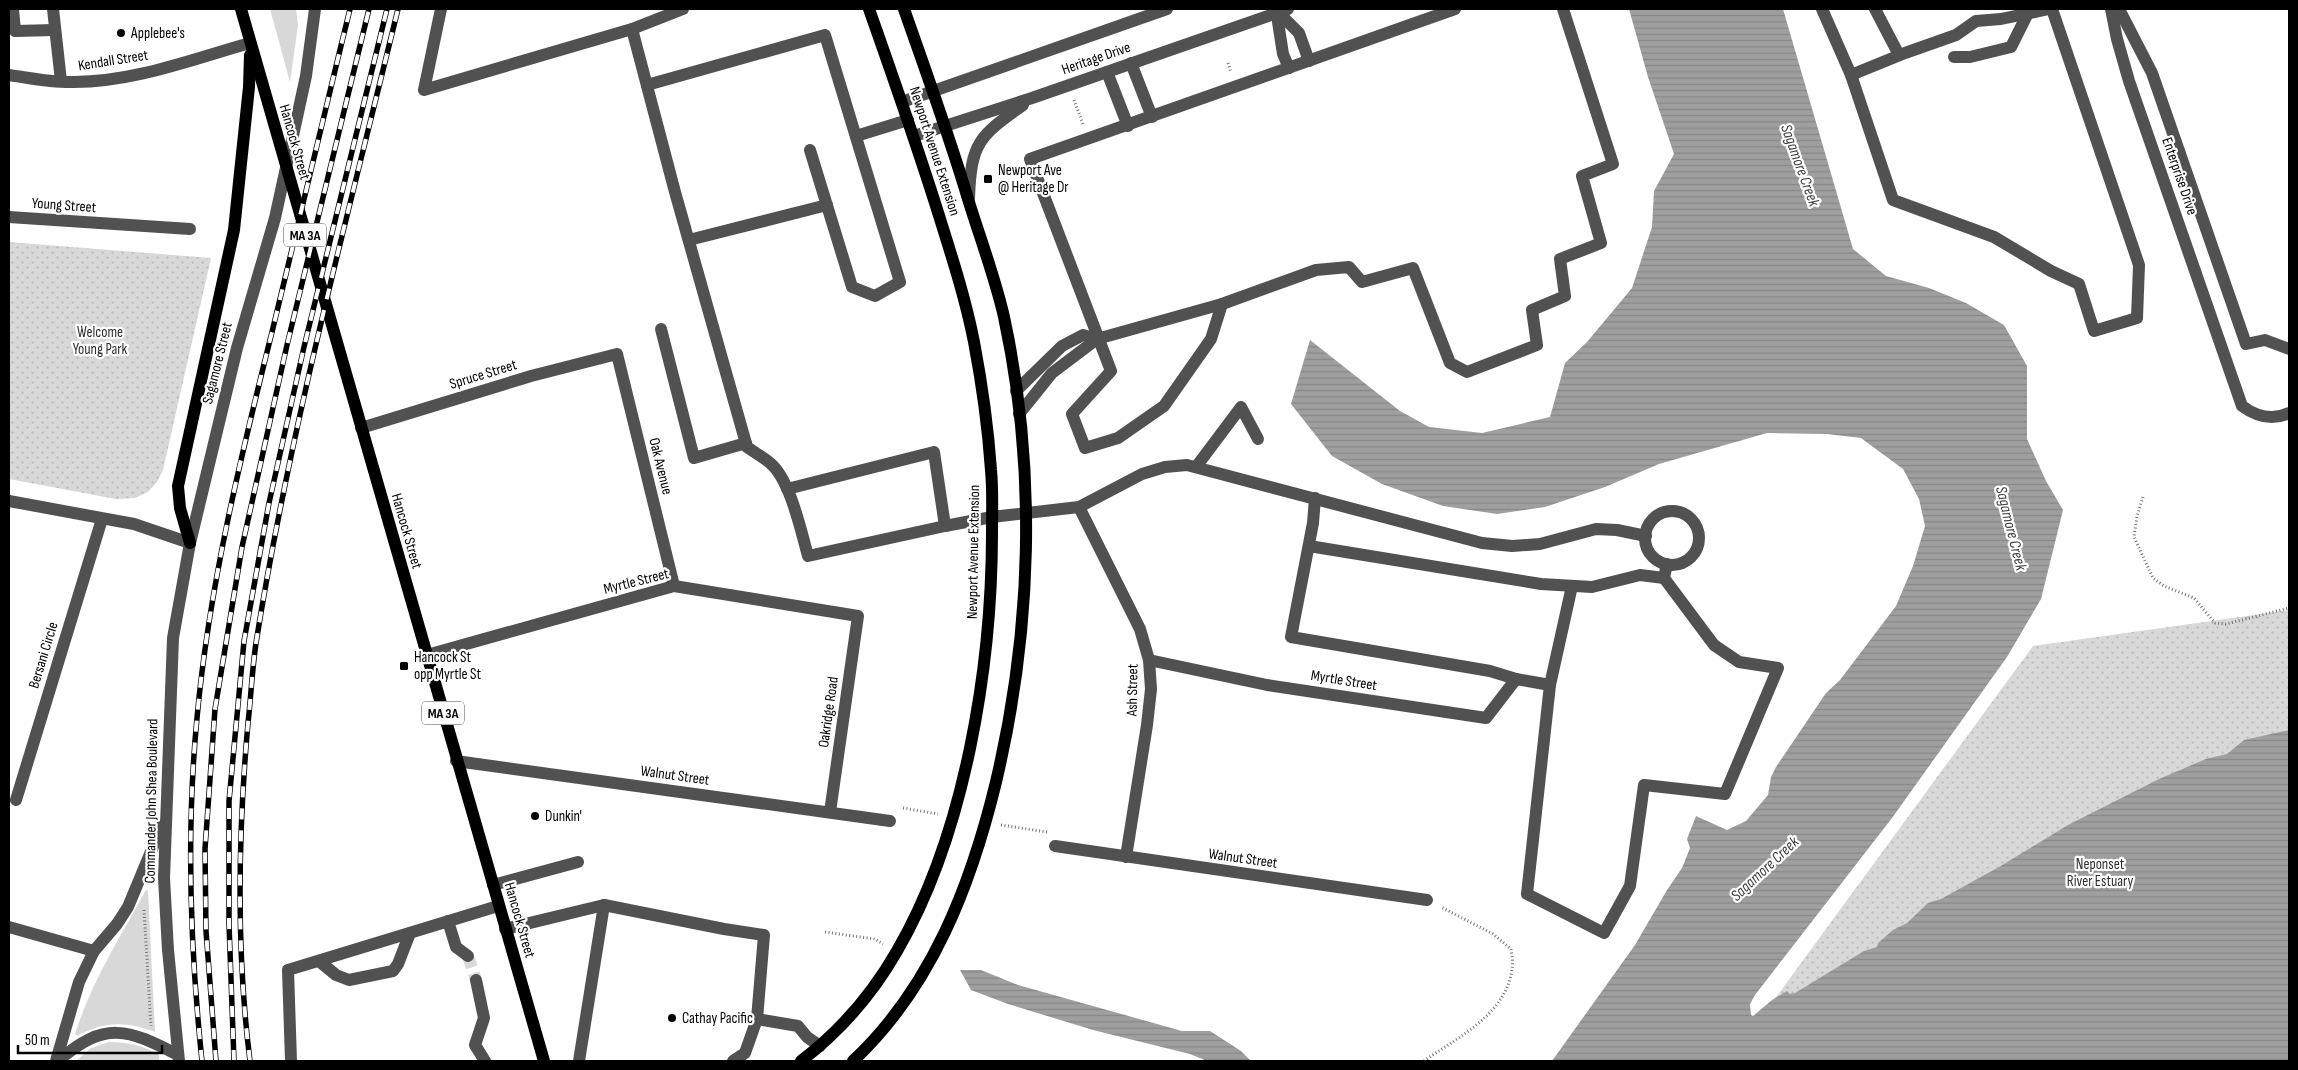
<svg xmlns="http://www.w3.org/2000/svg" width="2298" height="1070" viewBox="0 0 2298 1070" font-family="'Sofia Sans Condensed',sans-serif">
  <defs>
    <pattern id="park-dots" width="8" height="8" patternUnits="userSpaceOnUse" patternTransform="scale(1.25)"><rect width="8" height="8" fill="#d8d8d8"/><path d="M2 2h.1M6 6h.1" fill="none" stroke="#b8b8b8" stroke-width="1.8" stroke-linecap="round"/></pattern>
    <pattern id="water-rules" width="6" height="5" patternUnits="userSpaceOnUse" patternTransform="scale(1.25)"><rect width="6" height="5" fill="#9f9f9f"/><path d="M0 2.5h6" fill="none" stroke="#878787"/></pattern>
  </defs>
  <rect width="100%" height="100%" fill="#fff"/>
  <!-- green -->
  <g fill="#d8d8d8">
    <polygon points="270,9 296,9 298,25 290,82"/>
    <path d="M146,890L148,891L155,1032C126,1021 105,1021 77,1036L75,1034C91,983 120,937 146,890Z"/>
    <path d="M109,1042C128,1042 142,1045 159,1055V1061H76L91,1048Z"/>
  </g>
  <!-- park -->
  <g fill="url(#park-dots)">
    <polygon points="9,242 211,258 163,470 157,482 148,492 135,498 116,499 9,479"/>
    <polygon points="2289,610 2289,1061 1731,1061 1763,1015 2033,646"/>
  </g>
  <!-- water -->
  <g fill="url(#water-rules)">
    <polygon points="1629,9 1783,9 1853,249 1886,276 1929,288 1966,303 2004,325 2027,366 2027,439 2046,481 2063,510 2041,599 2007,657 1892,818 1755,995 1750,1004 1751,1015 1753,1016 1772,1000 1787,991 1790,994 1795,993 1864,951 1877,947 1878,943 1893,930 1907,923 1928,903 1941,899 1999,867 2068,825 2159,779 2206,759 2227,754 2244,740 2289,730 2289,1061 1552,1061 1635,945 1667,890 1682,868 1690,848 1687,839 1696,816 1727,830 1746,821 1768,795 1771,777 1776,767 1826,693 1840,680 1896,606 1913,566 1925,526 1919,499 1903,469 1861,438 1827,434 1767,433 1659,464 1605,487 1545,507 1497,514 1443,506 1382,484 1332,456 1291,404 1310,340 1400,411 1429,427 1482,433 1550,417 1565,363 1587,342 1632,288 1652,227 1654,191 1674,154 1648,77"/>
    <polygon points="960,970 981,970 1018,985 1182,1031 1210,1031 1241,1051 1251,1061 1207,1061 1190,1054 1093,1030 1008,1004 971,990"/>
  </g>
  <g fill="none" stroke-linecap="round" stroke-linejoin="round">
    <!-- minor-tunnel -->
    <polyline stroke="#d9d9d9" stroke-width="12" stroke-dasharray="12 6" stroke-linecap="butt" points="468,956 476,980"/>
    <!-- path -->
    <g stroke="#737373" stroke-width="3" stroke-dasharray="1 2.5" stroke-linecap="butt">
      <polyline points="1228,63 1231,72"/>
      <polyline points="1074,100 1083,124"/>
      <polyline points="2143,497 2137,516 2134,537 2153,578 2164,586 2194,598 2215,623 2226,624 2289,608"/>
      <polyline points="903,808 938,814"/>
      <polyline points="1001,825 1047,832"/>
      <polyline points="144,910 151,1026"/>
      <polyline points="825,932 875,939 883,944"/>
      <path d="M1424,1061C1458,1037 1506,1015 1512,969C1513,963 1512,955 1511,949L1493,934L1441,907"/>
    </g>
    <!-- minor -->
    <g stroke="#515151" stroke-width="12">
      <polyline points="13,9 15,31 55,30"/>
      <polyline points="53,9 61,81"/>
      <path d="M441,9L424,90L632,29L675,192L747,447C754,452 763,457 770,463C790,479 801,531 808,556L945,526L934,452L787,489"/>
      <polyline points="1276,9 1283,54 1289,68"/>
      <polyline points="1455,9 1030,159 1111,371 1072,414 1085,448 1118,438 1164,406 1211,339 1222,304 1316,270 1349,267 1362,282 1413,268 1450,363 1467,372 1537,345 1532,310 1565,296 1560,259 1601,243 1582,176 1613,164 1563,9"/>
      <polyline points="1822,9 1851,75 1893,200 1994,237 2051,271 2079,284 2094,331 2137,318 2139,265 2052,9"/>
      <polyline points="1875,9 1899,55"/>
      <path d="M2111,9L2117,39L2129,81L2242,406C2257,417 2272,421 2289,413"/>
      <polyline points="2119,9 2152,73 2246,344 2265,340 2289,349"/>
      <polyline points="1278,12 1299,33 1309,61"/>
      <polyline points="632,29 683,9"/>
      <polyline points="1954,57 1970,57 2011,47 2028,13"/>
      <polyline points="1131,63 1152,117"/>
      <polyline points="1107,72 1128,126"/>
      <path d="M9,75C30,78 53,83 74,82C134,82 193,59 250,43"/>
      <polyline points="1851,75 1905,53 1956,35 1976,21 2001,19 2049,9"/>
      <polyline points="647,85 825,35 900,282 875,296 852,287 810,150"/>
      <polyline points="902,102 1167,9"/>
      <polyline points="856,136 908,120"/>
      <polyline points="914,136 1032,98 1288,9"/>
      <path d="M969,198C971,143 979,136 1023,105"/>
      <polyline points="9,217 190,229"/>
      <polyline points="689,240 827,205"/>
      <polyline points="661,329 694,458 746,443"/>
      <polyline points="1016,391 1062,346 1083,335 1097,339"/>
      <polyline points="1019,414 1052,373 1097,339 1222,304"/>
      <polyline points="361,428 531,376 617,354 674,586"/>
      <polyline points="1196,467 1241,407 1258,439"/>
      <polyline points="1315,498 1313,523 1291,637 1490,671 1516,679 1550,685 1527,894 1604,933 1630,886 1644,785 1725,794 1778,668 1739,662 1714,645 1664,578 1667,564"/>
      <polyline points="9,501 134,524 190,543"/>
      <polyline points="1079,507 1140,629 1149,660 1151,689 1147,725 1126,857"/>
      <circle cx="1672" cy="538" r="27"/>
      <polyline points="945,526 992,517 1079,507 1142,474 1165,467 1187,465 1482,543 1512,546 1540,544 1596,529 1617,530 1646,536"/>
      <polyline points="1309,546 1541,584 1592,587 1640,575 1664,578"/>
      <polyline points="427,655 674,586 858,616 830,812"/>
      <polyline points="1149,660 1267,685 1486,718 1516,679"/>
      <polyline points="1550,685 1572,586"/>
      <polyline points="456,761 890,821"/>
      <polyline points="16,800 102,519"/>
      <polyline points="1055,846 1427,900"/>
      <polyline points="493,885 578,862"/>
      <polyline points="448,921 456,947 468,956"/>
      <polyline points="9,927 94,951"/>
      <polyline points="505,929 604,905 724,929 764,935 757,1019"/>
      <polyline points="319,961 336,975 349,980 393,971 398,964 410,933"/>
      <polyline points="476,980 484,1018 475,1045 485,1061"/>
      <polyline points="56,1061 79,982 94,951 117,924 128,907 162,825"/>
      <path d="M58,1061C105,1020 128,1029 178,1055"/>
      <polyline points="179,1061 168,950 164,878 173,638 190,543 237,348 275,218 306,76 315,9"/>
      <polyline points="291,1061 288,970 498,906"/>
      <polyline points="579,1061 604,905"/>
      <polyline points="733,1061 745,1053 757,1019 798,1026 807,1037 820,1046"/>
    </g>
    <!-- major -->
    <g stroke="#000" stroke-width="12">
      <polyline points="241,9 544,1061"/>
      <polyline points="190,543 180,508 178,486 234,230 249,87 250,55"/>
      <path d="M801,1061C839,1032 873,993 897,951C965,834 992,667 992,532C992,512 993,491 991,470C988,427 982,384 974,342C965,296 950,251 936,206C915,140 892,74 869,9"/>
      <path d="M853,1061C932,987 971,885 996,782C1032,630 1037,470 1004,317C995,277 980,238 968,199C949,135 926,72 904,9"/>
    </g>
    <!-- rail casing -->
    <g stroke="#000" stroke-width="5.5">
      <g id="rail">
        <path d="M202,1061C190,947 186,832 197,718C209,586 241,456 273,328C299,221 324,115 350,9"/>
        <polyline points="216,1061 206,931 205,849 215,709 242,547 287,345 369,9"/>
        <polyline points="234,1061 229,924 229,801 244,641 269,503 304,347 387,9"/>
        <path d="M250,1061C236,950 238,835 248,723C251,697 252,670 256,643C290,429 347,219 398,9"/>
      </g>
    </g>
    <!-- rail -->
    <use href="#rail" stroke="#fff" stroke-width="4" stroke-dasharray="11" stroke-linecap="butt"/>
  </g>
  <!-- markers -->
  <g fill="#000" stroke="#fff" stroke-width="2">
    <circle cx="121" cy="33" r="5"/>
    <rect x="983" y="174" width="10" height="10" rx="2.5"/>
    <rect x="399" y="661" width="10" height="10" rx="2.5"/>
    <circle cx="535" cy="816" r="5"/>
    <circle cx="672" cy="1018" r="5"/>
  </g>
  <g text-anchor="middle" stroke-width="4.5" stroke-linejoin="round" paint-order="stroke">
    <!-- shield labels -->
    <g fill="#fff" stroke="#4c4c4c" stroke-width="1">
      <rect x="284" y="223.5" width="42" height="23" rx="4"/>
      <rect x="422" y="701.5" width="42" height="23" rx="4"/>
    </g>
    <g font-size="14" font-weight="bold" fill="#000">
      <text x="305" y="240">MA 3A</text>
      <text x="443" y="718">MA 3A</text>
    </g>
    <!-- poi labels -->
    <g font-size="15" fill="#000" stroke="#fff" text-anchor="start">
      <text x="131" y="38">Applebee's</text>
      <text x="998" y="175">Newport Ave<tspan x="998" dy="17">@ Heritage Dr</tspan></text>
      <text x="414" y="662">Hancock St<tspan x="414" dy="17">opp Myrtle St</tspan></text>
      <text x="545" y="821">Dunkin'</text>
      <text x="682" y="1023">Cathay Pacific</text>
    </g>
    <!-- street labels -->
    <g font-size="15" fill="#000" stroke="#fff">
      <text transform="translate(1096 58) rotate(-19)" y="5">Heritage Drive</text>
      <text transform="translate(113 60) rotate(-9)" y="5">Kendall Street</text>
      <text transform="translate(295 142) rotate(74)" y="5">Hancock Street</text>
      <text transform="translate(935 151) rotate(72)" y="5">Newport Avenue Extension</text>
      <text transform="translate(2180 176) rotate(71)" y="5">Enterprise Drive</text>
      <text transform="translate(64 205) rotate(4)" y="5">Young Street</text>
      <text transform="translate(217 363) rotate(-76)" y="5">Sagamore Street</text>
      <text transform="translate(483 374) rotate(-17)" y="5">Spruce Street</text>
      <text transform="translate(661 466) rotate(76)" y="5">Oak Avenue</text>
      <text transform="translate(407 531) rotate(74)" y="5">Hancock Street</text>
      <text transform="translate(973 552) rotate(-89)" y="5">Newport Avenue Extension</text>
      <text transform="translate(636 581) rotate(-14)" y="5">Myrtle Street</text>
      <text transform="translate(43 655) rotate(-73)" y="5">Bersani Circle</text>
      <text transform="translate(1344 680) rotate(9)" y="5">Myrtle Street</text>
      <text transform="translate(1132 690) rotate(-89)" y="5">Ash Street</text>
      <text transform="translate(828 712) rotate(-82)" y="5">Oakridge Road</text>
      <text transform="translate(675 775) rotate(8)" y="5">Walnut Street</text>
      <text transform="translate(151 801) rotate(-89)" y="5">Commander John Shea Boulevard</text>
      <text transform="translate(1243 858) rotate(8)" y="5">Walnut Street</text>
      <text transform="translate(520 920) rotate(74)" y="5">Hancock Street</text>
    </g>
    <!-- park labels -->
    <g font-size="15" fill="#2f2f2f" stroke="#fff">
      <text x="100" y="337">Welcome<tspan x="100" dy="17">Young Park</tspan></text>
      <text x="2100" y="869">Neponset<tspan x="2100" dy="17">River Estuary</tspan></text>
    </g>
    <!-- water labels -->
    <g font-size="16" font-style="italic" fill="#404040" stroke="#fff">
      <text transform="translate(1801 165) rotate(70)" y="6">Sagamore Creek</text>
      <text transform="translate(2012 528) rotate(76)" y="6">Sagamore Creek</text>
      <text transform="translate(1764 868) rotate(-43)" y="6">Sagamore Creek</text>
    </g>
  </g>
  <!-- border -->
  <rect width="2298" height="1070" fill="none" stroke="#000000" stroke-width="20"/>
  <!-- scale -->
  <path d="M18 1045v8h144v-8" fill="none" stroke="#000000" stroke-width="2.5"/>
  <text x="25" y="1045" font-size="15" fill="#000000" stroke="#ffffff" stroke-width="4" paint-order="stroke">50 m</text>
</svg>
